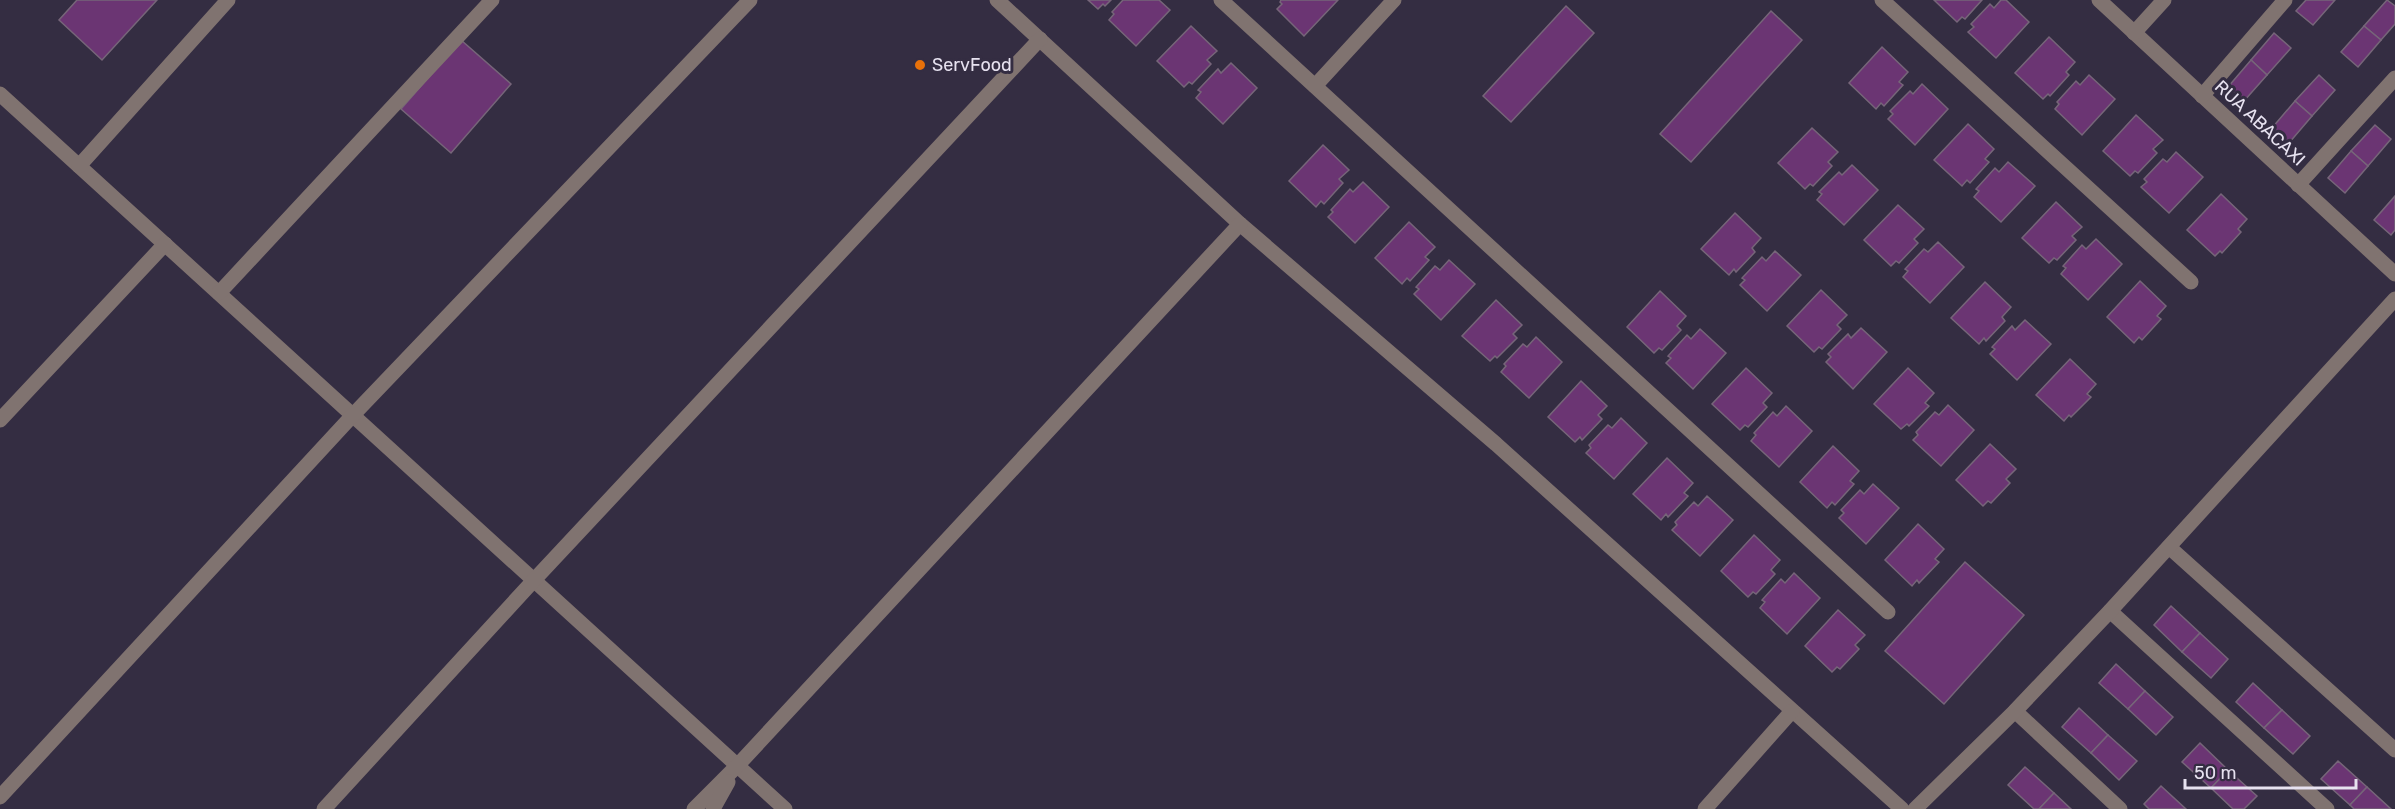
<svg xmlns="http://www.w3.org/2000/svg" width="2395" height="809" viewBox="0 0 2395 809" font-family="Rubik,sans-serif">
  <rect width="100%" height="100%" fill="#342d42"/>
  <!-- building -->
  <g fill="#6b3573" stroke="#766579" stroke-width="1.5">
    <polygon points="77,0 157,0 102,60 59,20"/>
    <polygon points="1088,0 1111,0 1105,6 1103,4 1098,9"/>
    <polygon points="1123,0 1159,0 1170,10 1136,46 1109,20 1114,14 1112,12"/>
    <polygon points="1281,0 1338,0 1304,36 1277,9 1282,4 1280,2"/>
    <polygon points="1934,0 1982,0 1965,19 1962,17 1957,22"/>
    <polygon points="2001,0 2006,0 2029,22 1996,58 1968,32 1974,27 1971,24 1990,4 1994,8"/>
    <polygon points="2306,0 2335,0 2313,25 2296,11"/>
    <polygon points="2387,0 2395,6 2395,24 2381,40 2364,26"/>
    <polygon points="1566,6 1594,33 1511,122 1483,96"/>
    <polygon points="1771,11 1802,40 1691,162 1660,134"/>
    <polygon points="1191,26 1217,51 1207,60 1211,64 1192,84 1189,82 1184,87 1157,61"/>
    <polygon points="2364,26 2381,40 2358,67 2341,52"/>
    <polygon points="2274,33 2291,48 2267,75 2251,60"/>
    <polygon points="2049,37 2075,62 2066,72 2069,75 2050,96 2048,94 2043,99 2015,73"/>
    <polygon points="461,40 511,84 451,153 401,109"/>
    <polygon points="1882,47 1908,72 1899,82 1903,85 1884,106 1881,103 1876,109 1849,83"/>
    <polygon points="2251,60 2267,75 2244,101 2228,87"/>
    <polygon points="1231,63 1257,88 1223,124 1196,98 1201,92 1198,90 1218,69 1221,73"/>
    <polygon points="2089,75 2115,99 2082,135 2055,109 2059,104 2057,102 2076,81 2080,85"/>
    <polygon points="2319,75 2335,90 2312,116 2295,101"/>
    <polygon points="1922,84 1948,109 1915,145 1888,119 1893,114 1890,111 1910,91 1913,94"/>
    <polygon points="2295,101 2312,116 2289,143 2272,128"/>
    <polygon points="2136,115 2163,140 2153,149 2157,153 2138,173 2135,171 2130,176 2103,151"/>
    <polygon points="1968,124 1994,149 1985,159 1989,162 1970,183 1967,180 1962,186 1934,160"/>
    <polygon points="2375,125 2391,139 2368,166 2351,151"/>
    <polygon points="1812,128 1838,152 1828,162 1832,166 1813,186 1810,184 1805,189 1778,163"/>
    <polygon points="1323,145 1349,170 1339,179 1343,183 1324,204 1321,201 1316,207 1289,181"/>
    <polygon points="2351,151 2368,166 2345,193 2328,178"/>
    <polygon points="2176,152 2203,177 2169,213 2141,187 2147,182 2144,179 2163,159 2167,162"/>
    <polygon points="2008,162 2035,186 2001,222 1974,197 1979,191 1976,189 1995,168 1999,172"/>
    <polygon points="1852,165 1878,190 1844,225 1817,200 1822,194 1819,192 1839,172 1842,175"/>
    <polygon points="1363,182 1389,207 1355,243 1328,217 1333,212 1331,210 1350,189 1353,192"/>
    <polygon points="2221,194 2247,219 2238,229 2241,232 2222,253 2220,251 2215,256 2187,230"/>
    <polygon points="2395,196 2395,230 2391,235 2374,220"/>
    <polygon points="2056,202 2082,227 2072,236 2076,240 2057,260 2054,258 2049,263 2022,238"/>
    <polygon points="1898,205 1924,229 1914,239 1918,243 1899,263 1896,261 1891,266 1864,240"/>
    <polygon points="1735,213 1761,238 1752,248 1755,252 1736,272 1734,269 1729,275 1701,249"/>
    <polygon points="1409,222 1435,247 1425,257 1429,260 1410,281 1407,278 1402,284 1375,258"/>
    <polygon points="2096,239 2122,264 2088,300 2061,274 2066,268 2063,266 2082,245 2086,249"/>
    <polygon points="1938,242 1964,267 1930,303 1903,277 1908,271 1905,269 1924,249 1928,252"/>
    <polygon points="1775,251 1801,275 1767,311 1740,285 1745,280 1742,278 1762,257 1766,261"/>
    <polygon points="1449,260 1475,284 1441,320 1414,294 1419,289 1416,287 1435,266 1440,270"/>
    <polygon points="2140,281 2166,306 2157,316 2161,319 2142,340 2139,337 2134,343 2107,317"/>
    <polygon points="1985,282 2011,307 2002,317 2005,321 1986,341 1984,338 1979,344 1951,318"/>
    <polygon points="1821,290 1847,315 1837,325 1841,329 1822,349 1819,347 1814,352 1787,326"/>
    <polygon points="1660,291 1686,316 1677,326 1681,330 1662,350 1659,348 1654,353 1627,327"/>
    <polygon points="1496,300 1522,325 1513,334 1517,338 1497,358 1495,356 1490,361 1462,336"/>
    <polygon points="2025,320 2051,344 2017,380 1990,354 1995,349 1992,347 2012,326 2015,330"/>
    <polygon points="1861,328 1887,352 1853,389 1826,362 1831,357 1828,354 1848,334 1851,338"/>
    <polygon points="1700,329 1726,353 1693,389 1666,363 1671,358 1668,356 1687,335 1691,339"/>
    <polygon points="1536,337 1562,362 1529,398 1501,372 1506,366 1504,364 1523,344 1527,347"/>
    <polygon points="2070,359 2096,384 2087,394 2091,397 2071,417 2069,415 2064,421 2036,395"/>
    <polygon points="1746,368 1772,393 1763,403 1767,407 1748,427 1745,425 1740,430 1712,404"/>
    <polygon points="1908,368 1934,393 1925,403 1929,406 1909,426 1907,424 1901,429 1874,404"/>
    <polygon points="1581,381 1607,406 1598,415 1602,419 1582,440 1580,437 1575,442 1548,417"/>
    <polygon points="1948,405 1974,430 1941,466 1913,440 1918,435 1916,432 1935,412 1939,415"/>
    <polygon points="1786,406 1812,431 1779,467 1751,441 1756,435 1754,433 1773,412 1777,416"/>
    <polygon points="1621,418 1647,443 1614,479 1586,453 1591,448 1589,445 1608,425 1612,428"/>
    <polygon points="1990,444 2016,469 2006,479 2010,483 1991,503 1988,501 1983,506 1956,480"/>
    <polygon points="1833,446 1859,471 1850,481 1854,484 1835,505 1832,502 1827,508 1800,482"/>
    <polygon points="1667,458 1693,483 1684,493 1688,496 1668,517 1666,514 1661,520 1633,494"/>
    <polygon points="1873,484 1899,508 1866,544 1839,518 1844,513 1841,510 1860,490 1864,494"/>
    <polygon points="1707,496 1733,520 1700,556 1672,530 1677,525 1675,522 1694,502 1698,506"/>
    <polygon points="1918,524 1944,549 1935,559 1939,562 1919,583 1917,580 1912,586 1885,560"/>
    <polygon points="1754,535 1780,560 1771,570 1775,574 1756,594 1753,592 1748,597 1721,571"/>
    <polygon points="1965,562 2024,615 1944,704 1885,651"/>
    <polygon points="1794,573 1820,598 1787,634 1760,608 1765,602 1762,600 1781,579 1785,583"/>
    <polygon points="2171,606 2200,633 2182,652 2154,625"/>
    <polygon points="1838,610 1865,635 1855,645 1859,649 1840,669 1837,667 1832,672 1805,646"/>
    <polygon points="2200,633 2228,659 2211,678 2182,652"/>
    <polygon points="2116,664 2145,691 2128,709 2099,683"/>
    <polygon points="2253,683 2282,710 2264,728 2236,702"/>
    <polygon points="2145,691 2173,717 2156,735 2128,709"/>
    <polygon points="2079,708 2108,735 2091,753 2062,727"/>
    <polygon points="2282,710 2310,736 2293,754 2264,728"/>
    <polygon points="2108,735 2137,761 2119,780 2091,753"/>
    <polygon points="2200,743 2228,770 2211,788 2182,762"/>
    <polygon points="2338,761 2367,787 2350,805 2321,779"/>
    <polygon points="2025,767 2054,793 2039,809 2034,809 2008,785"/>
    <polygon points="2228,770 2257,796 2244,809 2233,809 2211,788"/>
    <polygon points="2161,786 2186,809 2149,809 2144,804"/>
    <polygon points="2367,787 2391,809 2354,809 2350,805"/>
    <polygon points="2054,793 2071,809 2039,809"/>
  </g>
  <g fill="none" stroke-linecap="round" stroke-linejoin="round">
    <!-- minor -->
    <g stroke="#807370" stroke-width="15">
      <polyline points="997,0 1240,224 1496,444 1902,809"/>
      <polyline points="1221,0 1888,612"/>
      <polyline points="1882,0 2191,282"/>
      <polyline points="2099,0 2395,274"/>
      <polyline points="2134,33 2164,0"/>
      <polyline points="1315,86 1394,0"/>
      <polyline points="0,94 785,809"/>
      <polyline points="2202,96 2285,0"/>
      <polyline points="79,166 228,0"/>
      <polyline points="2298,185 2395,78"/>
      <polyline points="219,293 492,0"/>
      <polyline points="0,420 165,244"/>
      <polyline points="2169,547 2395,750"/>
      <polyline points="2110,611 2327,809"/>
      <polyline points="2015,711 2120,809"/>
      <polyline points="0,797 353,415 750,0"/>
      <polyline points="324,809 535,579 1040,39"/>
      <polyline points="694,809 737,766 1240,224"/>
      <polyline points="713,809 728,782"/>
      <polyline points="1705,809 1792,711"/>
      <polyline points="1915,809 2015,711 2110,611 2395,299"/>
    </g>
  </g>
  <!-- markers -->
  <circle fill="#e8710a" stroke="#342d42" stroke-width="2" cx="920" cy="65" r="6"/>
  <g text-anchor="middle" stroke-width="6" stroke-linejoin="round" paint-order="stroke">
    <!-- poi labels -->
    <g font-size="18" fill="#e7e2f0" stroke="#342d42" text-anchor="start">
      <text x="932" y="71">ServFood</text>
    </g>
    <!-- street labels -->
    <g font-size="18" fill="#e7e2f0" stroke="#342d42">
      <text transform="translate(2260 123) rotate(43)" y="6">RUA ABACAXI</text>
    </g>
  </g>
  <!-- scale -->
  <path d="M2185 779v9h171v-9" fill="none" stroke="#e7e2f0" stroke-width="3"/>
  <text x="2194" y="779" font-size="18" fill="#e7e2f0" stroke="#342d42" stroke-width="4.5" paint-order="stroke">50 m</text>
</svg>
